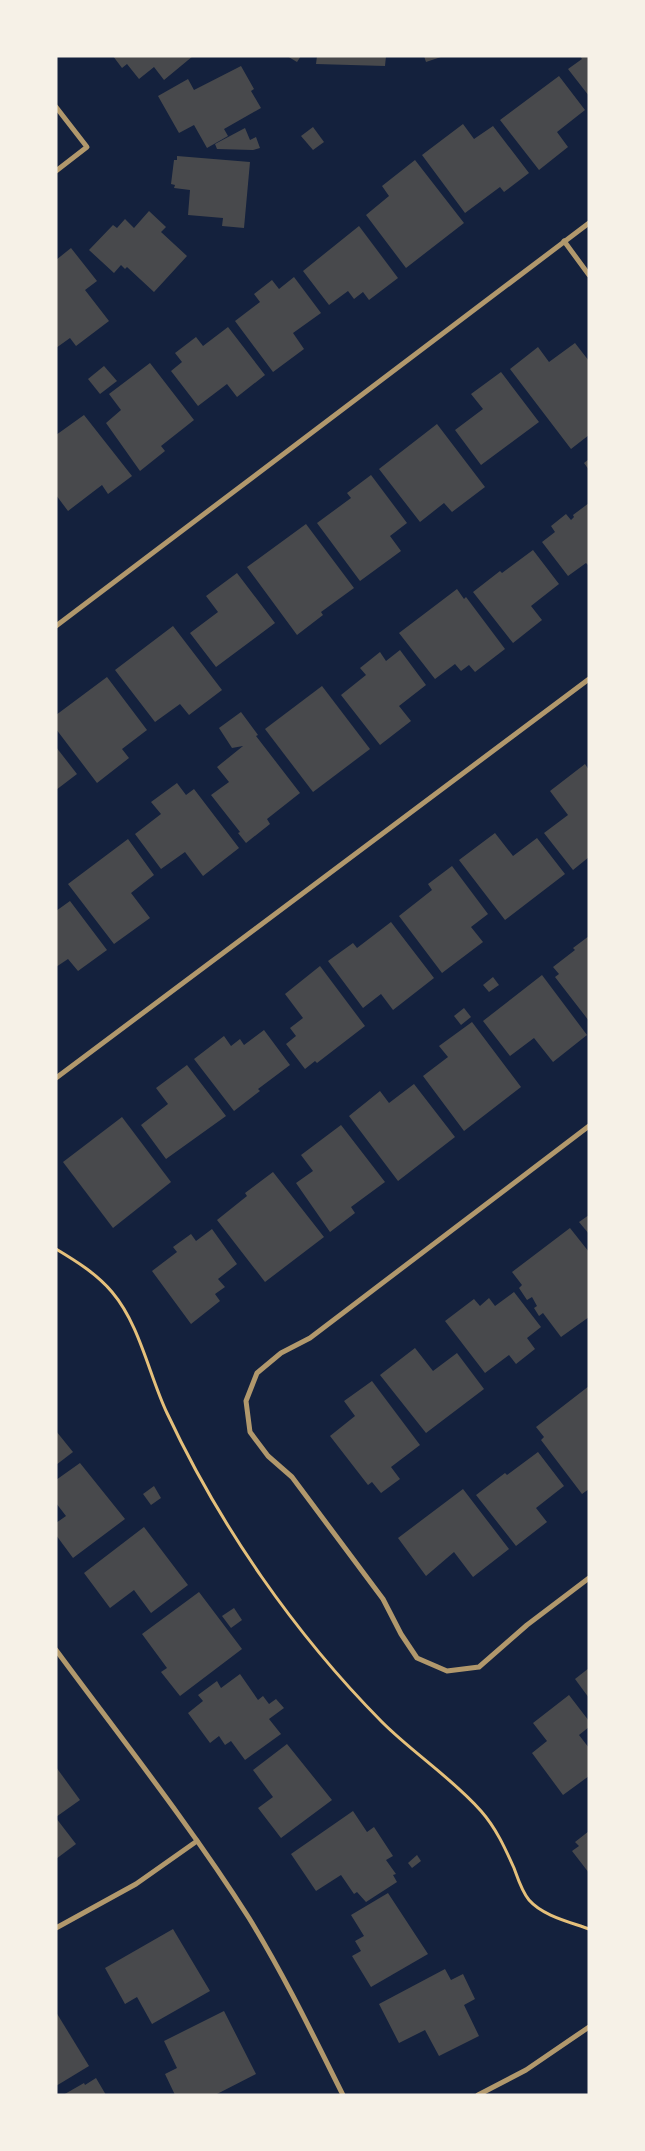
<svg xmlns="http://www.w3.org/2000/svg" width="645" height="2151" viewBox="0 0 645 2151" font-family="'Space Grotesk',sans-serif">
  <rect width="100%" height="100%" fill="#14213d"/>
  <!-- building -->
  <g fill="#48494c">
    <polygon points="113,56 193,56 164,80 154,67 139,79 127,64 122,68"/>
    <polygon points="287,56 301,56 297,62"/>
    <polygon points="317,56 386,56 385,66 316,64"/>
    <polygon points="424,56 441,56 441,57 426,62"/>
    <polygon points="580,56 589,56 589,96 568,69 582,59"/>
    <polygon points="241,66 254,89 251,91 261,108 224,129 228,136 207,148 194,125 179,133 158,96 188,79 194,90"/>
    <polygon points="559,76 585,110 557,132 568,147 539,170 500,120"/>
    <polygon points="463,124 474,139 493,126 529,173 504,192 500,187 465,213 422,155"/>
    <polygon points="313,127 324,142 313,150 301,136"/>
    <polygon points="245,128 250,140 256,137 260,148 253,150 217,149 215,144"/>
    <polygon points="177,156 250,162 244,228 222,226 223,218 188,215 190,190 174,188 175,185 171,184 174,160 177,160"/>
    <polygon points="415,160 464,223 406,268 366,215 389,196 382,186"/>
    <polygon points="149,211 166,227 161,232 187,256 154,292 127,267 125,269 121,265 114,273 89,250 113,225 117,228 125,219 134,228"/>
    <polygon points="359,226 398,278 369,300 363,292 354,299 348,291 329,305 303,271"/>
    <polygon points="71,248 97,281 85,290 109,321 76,346 70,338 56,348 56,260"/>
    <polygon points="294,277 321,313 293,333 304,349 273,372 235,321 260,302 254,294 272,280 279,289"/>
    <polygon points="228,327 265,375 237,397 227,384 198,406 171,371 182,362 175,353 196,337 203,346"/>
    <polygon points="575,343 589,361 589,435 571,449 510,369 538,347 549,362"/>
    <polygon points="150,363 194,420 161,446 165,451 140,471 106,423 121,410 109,394"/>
    <polygon points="104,366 117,381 100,394 88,379"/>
    <polygon points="501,372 539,422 481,465 455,430 483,409 471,394"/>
    <polygon points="84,415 132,476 108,494 102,485 68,511 56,495 56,435"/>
    <polygon points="437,424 485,487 452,512 444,503 420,522 379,469"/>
    <polygon points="589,459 589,470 584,463"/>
    <polygon points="371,475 407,523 390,536 401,551 360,581 317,523 351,498 347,493"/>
    <polygon points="589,503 589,566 586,563 568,576 542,542 555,532 551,526 566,514 571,520 574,517 573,515"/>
    <polygon points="306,524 354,588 321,612 323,615 297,635 247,567"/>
    <polygon points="533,550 559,584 531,606 542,620 513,643 473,592 500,571 502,573"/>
    <polygon points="237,573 275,623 216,667 190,633 218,612 206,596"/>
    <polygon points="457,589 464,599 466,597 505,649 475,672 469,665 461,671 455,664 435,679 399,633"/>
    <polygon points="173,626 222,690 189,715 180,704 155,722 115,670"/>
    <polygon points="400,650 426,685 399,706 411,721 380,745 341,695 366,675 360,668 380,652 386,661"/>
    <polygon points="107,677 147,730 122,749 129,758 97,783 56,729 56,715"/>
    <polygon points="322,686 370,749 313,792 265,729"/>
    <polygon points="241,712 258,735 256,736 300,793 267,819 270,824 246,843 238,833 240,832 211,795 229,782 217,767 243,746 232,748 219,728"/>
    <polygon points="56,747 77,774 56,790"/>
    <polygon points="585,764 589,770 589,857 573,870 544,833 568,815 550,791"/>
    <polygon points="177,783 186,795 194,789 239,848 203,876 185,852 161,869 135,834 161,814 151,802"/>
    <polygon points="495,833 513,856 537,838 565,874 505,920 459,860"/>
    <polygon points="128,839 154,875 131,893 150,918 114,944 68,884"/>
    <polygon points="452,866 488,914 471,927 483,942 442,973 399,916 432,890 428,884"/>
    <polygon points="70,901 107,950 78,971 68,959 56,967 56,911"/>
    <polygon points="391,922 434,978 393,1010 381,994 363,1008 328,961 353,943 357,948"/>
    <polygon points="589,936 589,1021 555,977 559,974 553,967 575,950 573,948"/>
    <polygon points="320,966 365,1026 317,1063 315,1061 305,1069 286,1044 296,1036 290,1028 303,1018 285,994"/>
    <polygon points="542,975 587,1035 553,1062 534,1038 510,1056 483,1021"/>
    <polygon points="493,977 499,985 489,992 483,985"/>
    <polygon points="464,1008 471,1017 461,1025 454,1016"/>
    <polygon points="472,1022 521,1087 464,1131 423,1076 448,1057 439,1046"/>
    <polygon points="264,1030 290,1065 258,1089 260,1091 234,1111 194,1059 224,1036 231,1046 240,1039 244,1045"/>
    <polygon points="187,1065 226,1116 166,1159 141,1125 168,1104 156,1088"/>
    <polygon points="414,1084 455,1137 398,1181 349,1116 380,1091 389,1103"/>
    <polygon points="122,1117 171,1182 113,1228 63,1162"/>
    <polygon points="341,1125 385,1182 351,1207 355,1213 330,1232 296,1183 313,1171 301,1155"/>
    <polygon points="273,1172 324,1237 265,1282 217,1220 247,1196 245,1193"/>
    <polygon points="589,1215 589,1234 579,1222"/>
    <polygon points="570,1228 589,1252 589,1317 561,1337 543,1313 539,1316 534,1308 537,1306 532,1297 527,1300 519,1288 522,1285 512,1272"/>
    <polygon points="212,1229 237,1264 218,1279 225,1287 215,1294 220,1301 191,1324 152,1271 177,1252 173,1247 191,1234 196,1241"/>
    <polygon points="514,1292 541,1327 527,1338 535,1349 516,1364 509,1355 485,1373 445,1321 474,1299 480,1306 489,1298 495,1306"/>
    <polygon points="415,1348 433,1371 457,1353 484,1389 426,1433 380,1375"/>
    <polygon points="372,1381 420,1445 391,1467 400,1479 381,1493 372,1482 368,1485 330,1436 355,1416 344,1401"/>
    <polygon points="589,1386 589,1489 582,1494 541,1440 544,1437 536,1427"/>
    <polygon points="56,1431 73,1452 56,1465"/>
    <polygon points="538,1452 564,1486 536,1508 547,1522 516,1546 476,1495 505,1473 507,1475"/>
    <polygon points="80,1463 125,1519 73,1558 56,1535 56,1523 66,1516 56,1503 56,1480"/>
    <polygon points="154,1486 161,1498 151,1505 143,1494"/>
    <polygon points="463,1489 509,1549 473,1577 454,1552 426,1576 398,1538"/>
    <polygon points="144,1527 188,1585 151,1613 134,1590 110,1608 84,1573"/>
    <polygon points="199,1592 242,1649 180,1696 161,1672 167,1668 142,1634"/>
    <polygon points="234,1608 242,1620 231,1628 222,1616"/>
    <polygon points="589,1668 589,1698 575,1679"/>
    <polygon points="240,1674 258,1700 263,1696 269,1704 276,1699 284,1708 269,1719 281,1734 245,1760 231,1741 225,1745 219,1736 210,1743 188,1713 203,1701 198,1695 217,1681 221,1688"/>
    <polygon points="569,1695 589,1721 589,1727 579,1735 589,1748 589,1776 563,1795 532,1753 547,1741 533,1723"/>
    <polygon points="287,1744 332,1800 281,1838 258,1808 273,1797 253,1770"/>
    <polygon points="56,1767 80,1800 56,1817"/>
    <polygon points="353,1811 367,1832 374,1827 393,1856 386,1860 396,1874 393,1875 397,1882 366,1902 357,1892 354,1894 341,1875 316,1891 291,1854"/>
    <polygon points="56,1818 76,1844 56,1859"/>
    <polygon points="589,1831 589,1873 572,1851 579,1846 575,1842"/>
    <polygon points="417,1855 421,1861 412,1868 408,1863"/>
    <polygon points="388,1893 428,1954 371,1987 352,1956 361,1951 355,1941 364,1936 351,1915"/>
    <polygon points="173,1929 210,1991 152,2024 137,1997 125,2004 105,1968"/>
    <polygon points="445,1969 451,1980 463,1974 475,1999 464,2005 479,2036 439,2056 425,2030 399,2043 379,2004"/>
    <polygon points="224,2011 256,2074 215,2095 175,2095 165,2074 177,2068 164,2041"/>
    <polygon points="56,2012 89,2066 56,2086"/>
    <polygon points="96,2078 106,2095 63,2095 84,2083 85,2085"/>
  </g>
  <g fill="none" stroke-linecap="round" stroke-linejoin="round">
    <!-- path -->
    <path stroke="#e5c07b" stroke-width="3" d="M56,1249C76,1261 97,1274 112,1292C140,1325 149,1375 167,1413C220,1526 294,1633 382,1722C413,1753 452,1778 481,1811C496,1828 505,1848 514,1868C518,1879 522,1892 529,1900C543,1916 570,1922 589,1929"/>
    <!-- minor -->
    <g stroke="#b1986c" stroke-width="5">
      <polyline points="56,107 87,147 56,171"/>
      <polyline points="564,241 589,275"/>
      <polyline points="56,626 589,223"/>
      <polyline points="56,1078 589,679"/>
      <polyline points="589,1126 310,1338 281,1353 257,1373 246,1401 250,1432 268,1456 292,1477 383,1599 401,1634 417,1658 447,1671 479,1667 527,1625 589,1578"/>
      <path d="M56,1650C121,1738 190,1825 249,1918C284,1975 313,2035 343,2095"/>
      <polyline points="56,1928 136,1884 197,1841"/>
      <polyline points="478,2095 526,2070 589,2027"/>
    </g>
  </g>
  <!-- border -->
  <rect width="645" height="2151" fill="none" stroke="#f6f1e7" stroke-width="115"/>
</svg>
